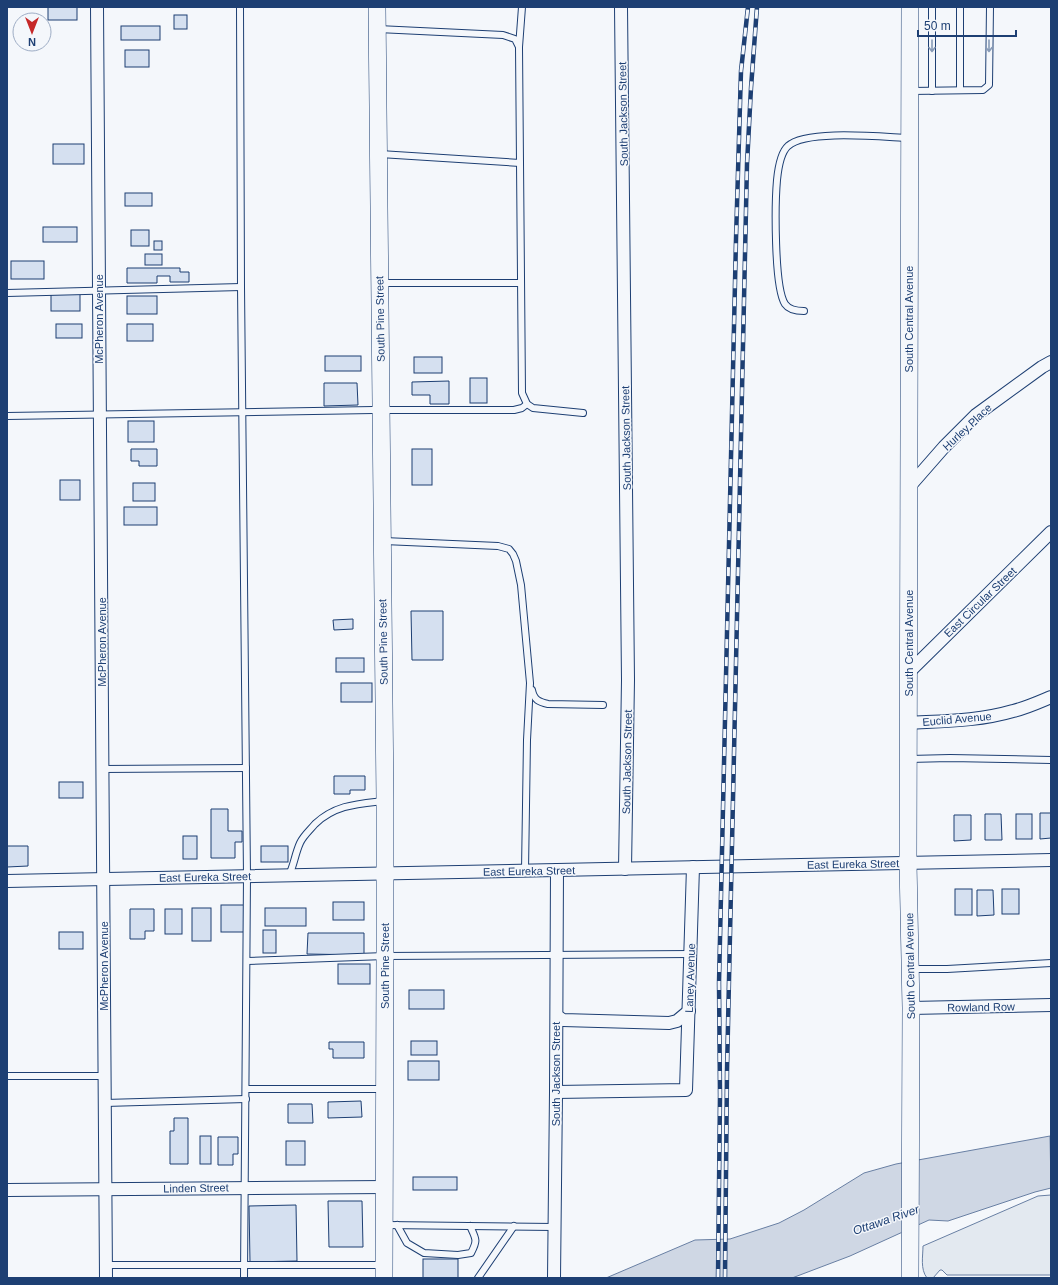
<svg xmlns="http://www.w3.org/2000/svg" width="1058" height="1285" viewBox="0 0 1058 1285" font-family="Helvetica,sans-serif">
  <rect width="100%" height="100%" fill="#f4f7fb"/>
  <!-- green -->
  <path fill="#e3e9f0" stroke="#687fa3" d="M1051,1195V1275H947L942,1270H940L933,1278H927C920,1269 923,1256 923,1246L1038,1196Z"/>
  <!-- water -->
  <polygon fill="#cfd7e4" stroke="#687fa3" points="1050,1136 1051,1188 1035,1192 948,1221 929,1220 850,1256 792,1278 606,1278 695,1240 730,1239 779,1223 804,1210 864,1173 896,1164"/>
  <!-- building -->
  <g fill="#d5e0f0" stroke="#1d3f73">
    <rect x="48" y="7" width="29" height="13"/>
    <rect x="174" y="15" width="13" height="14"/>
    <rect x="121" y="26" width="39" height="14"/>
    <rect x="125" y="50" width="24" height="17"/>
    <rect x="53" y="144" width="31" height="20"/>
    <rect x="125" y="193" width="27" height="13"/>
    <rect x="43" y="227" width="34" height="15"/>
    <rect x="131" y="230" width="18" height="16"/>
    <rect x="154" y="241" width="8" height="9"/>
    <rect x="145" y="254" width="17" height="11"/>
    <rect x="11" y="261" width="33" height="18"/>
    <polygon points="127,268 180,268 180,272 189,272 189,282 170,282 170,276 157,276 157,283 127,283"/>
    <rect x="51" y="293" width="29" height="18"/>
    <rect x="127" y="296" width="30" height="18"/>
    <rect x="56" y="324" width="26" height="14"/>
    <rect x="127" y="324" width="26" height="17"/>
    <rect x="325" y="356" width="36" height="15"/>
    <rect x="414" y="357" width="28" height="16"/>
    <rect x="470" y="378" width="17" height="25"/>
    <polygon points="449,381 449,404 430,404 430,395 412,395 412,382"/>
    <polygon points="324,383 357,383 358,405 324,406"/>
    <rect x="128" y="421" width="26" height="21"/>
    <polygon points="131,449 157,449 157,466 139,466 139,461 131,461"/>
    <rect x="412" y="449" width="20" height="36"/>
    <rect x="60" y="480" width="20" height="20"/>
    <rect x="133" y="483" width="22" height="18"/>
    <rect x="124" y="507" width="33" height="18"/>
    <polygon points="411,611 443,611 443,660 412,660"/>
    <polygon points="353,619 353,629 334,630 333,620"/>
    <rect x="336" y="658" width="28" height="14"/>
    <rect x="341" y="683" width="31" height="19"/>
    <polygon points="334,776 365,776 365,790 350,790 350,794 334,794"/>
    <rect x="59" y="782" width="24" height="16"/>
    <polygon points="211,809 228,809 228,831 242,831 242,842 235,842 235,858 211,858"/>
    <polygon points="1040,813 1051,813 1051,838 1040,839"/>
    <polygon points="985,814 1001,814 1002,840 985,840"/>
    <rect x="1016" y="814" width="16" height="25"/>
    <polygon points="954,815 971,815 971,840 954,841"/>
    <rect x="183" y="836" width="14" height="23"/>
    <polygon points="7,846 28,846 28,866 7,867"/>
    <rect x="261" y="846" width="27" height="16"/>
    <rect x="955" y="889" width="17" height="26"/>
    <rect x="1002" y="889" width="17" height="25"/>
    <polygon points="977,890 993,890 994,915 977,916"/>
    <rect x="333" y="902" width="31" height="18"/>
    <rect x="221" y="905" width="23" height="27"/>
    <rect x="192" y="908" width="19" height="33"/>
    <rect x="265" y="908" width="41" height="18"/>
    <polygon points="130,909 154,909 154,931 145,931 145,939 130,939"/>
    <rect x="165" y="909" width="17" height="25"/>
    <rect x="263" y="930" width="13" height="23"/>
    <rect x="59" y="932" width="24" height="17"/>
    <polygon points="308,933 364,933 364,955 307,954"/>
    <rect x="338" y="964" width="32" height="20"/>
    <rect x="409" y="990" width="35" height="19"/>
    <rect x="411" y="1041" width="26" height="14"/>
    <polygon points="329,1042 364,1042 364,1058 333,1058 333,1049 329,1049"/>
    <rect x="408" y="1061" width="31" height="19"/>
    <polygon points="361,1101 362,1117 328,1118 328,1102"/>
    <polygon points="288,1104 312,1104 313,1123 288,1123"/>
    <polygon points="174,1118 188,1118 188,1164 170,1164 170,1131 174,1131"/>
    <rect x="200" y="1136" width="11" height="28"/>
    <polygon points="218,1137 238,1137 238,1154 233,1154 233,1165 218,1165"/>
    <rect x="286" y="1141" width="19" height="24"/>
    <rect x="413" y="1177" width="44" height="13"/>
    <polygon points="328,1201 362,1201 363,1247 329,1247"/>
    <polygon points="296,1205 297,1261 250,1262 249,1206"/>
    <rect x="423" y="1259" width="35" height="19"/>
  </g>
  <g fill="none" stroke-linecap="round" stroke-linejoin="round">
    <!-- lane casing -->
    <g stroke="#1d3f73" stroke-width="8">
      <g id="lane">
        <polyline points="240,7 241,287 247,876 244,1278"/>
        <polyline points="378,29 503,35 515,39 519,47 522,393 527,404 533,408 583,413"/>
        <polyline points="519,47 522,7"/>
        <polyline points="960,90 960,7"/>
        <polyline points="911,91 983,90 989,85 990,7"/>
        <polyline points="932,91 932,7"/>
        <polyline points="380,154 520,163"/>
        <polyline points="381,283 521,283"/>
        <polyline points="7,293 241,287"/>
        <path d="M804,311C798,311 789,310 785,304C774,287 775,203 777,180C778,170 780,153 788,146C806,129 883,137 908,138"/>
        <polyline points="7,416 373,410 514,410 522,408 527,404"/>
        <polyline points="384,541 498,546 509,549 513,554 516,561 521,585 530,683 527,740 525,871"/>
        <path d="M532,690C534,700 539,702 548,704L603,705"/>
        <polyline points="909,759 950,758 1051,760"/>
        <polyline points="103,769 246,768"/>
        <path d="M289,875C294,865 295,854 300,843C303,836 310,830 315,824C335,805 357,804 383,801"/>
        <polyline points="247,961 385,956 690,954"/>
        <polyline points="912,969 947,969 1051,963"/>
        <polyline points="7,1076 105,1076"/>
        <polyline points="246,1089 383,1089"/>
        <polyline points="105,1103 246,1099"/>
        <polyline points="386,1225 554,1227"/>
        <path d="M397,1225L407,1243L424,1253L458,1255L471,1253C478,1240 476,1239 470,1226"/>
        <polyline points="106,1265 382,1265"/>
        <polyline points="478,1278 514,1226"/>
      </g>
    </g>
    <!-- street casing -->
    <g stroke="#1d3f73" stroke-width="14">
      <g id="street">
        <polyline points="97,7 106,1278"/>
        <polyline points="621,7 628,680 625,869"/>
        <polyline points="909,487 944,447 976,415 1042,367 1051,362"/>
        <polyline points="909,672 1051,532"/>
        <path d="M909,723C944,721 979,721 1013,711C1026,708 1039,702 1051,697"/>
        <polyline points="7,881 1051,860"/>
        <polyline points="911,1008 1051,1005"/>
        <polyline points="557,1016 563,1020 669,1023 677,1021 689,1011"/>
        <polyline points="556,1092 686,1090 693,867"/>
        <polyline points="7,1190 385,1187"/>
        <polyline points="554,1278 556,1092 557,870"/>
      </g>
    </g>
    <!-- secondary casing -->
    <g stroke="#1d3f73" stroke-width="18">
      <g id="secondary">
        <polyline points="377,7 385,801 385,956 384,1278"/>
        <polyline points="910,7 908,863 911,1008 910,1278"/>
      </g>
    </g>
    <!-- lane -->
    <use href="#lane" stroke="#f4f7fb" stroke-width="6"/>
    <!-- street -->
    <use href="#street" stroke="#f4f7fb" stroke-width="12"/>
    <!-- secondary -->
    <use href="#secondary" stroke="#f4f7fb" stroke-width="17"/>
    <!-- rail casing -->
    <g stroke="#1d3f73" stroke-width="4.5">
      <g id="rail">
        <polyline points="718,1278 720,1095 719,983 736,239 741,71 748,7"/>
        <polyline points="725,1278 727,1071 747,164 751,88 757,7"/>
      </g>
    </g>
    <!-- rail -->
    <use href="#rail" stroke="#f4f7fb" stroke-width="3" stroke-dasharray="9" stroke-linecap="butt"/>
  </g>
  <!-- one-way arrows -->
  <defs><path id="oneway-shaft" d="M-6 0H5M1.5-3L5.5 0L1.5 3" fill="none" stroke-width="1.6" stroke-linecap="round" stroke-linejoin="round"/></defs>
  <g stroke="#889bb7">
    <use href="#oneway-shaft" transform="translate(932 46) rotate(90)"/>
    <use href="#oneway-shaft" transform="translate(989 46) rotate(90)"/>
  </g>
  <g text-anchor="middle" stroke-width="3" stroke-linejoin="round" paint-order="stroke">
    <!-- street labels -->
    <g font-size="11" fill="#1d3f73" stroke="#f4f7fb">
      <text transform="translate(623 114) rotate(-91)" y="4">South Jackson Street</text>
      <text transform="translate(99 319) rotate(-90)" y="4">McPheron Avenue</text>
      <text transform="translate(380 319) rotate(-91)" y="4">South Pine Street</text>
      <text transform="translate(909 319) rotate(-90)" y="4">South Central Avenue</text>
      <text transform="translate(967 427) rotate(-43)" y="4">Hurley Place</text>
      <text transform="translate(626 438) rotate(-91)" y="4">South Jackson Street</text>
      <text transform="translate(980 602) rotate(-44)" y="4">East Circular Street</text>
      <text transform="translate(102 642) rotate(-90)" y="4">McPheron Avenue</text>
      <text transform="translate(383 642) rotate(-91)" y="4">South Pine Street</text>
      <text transform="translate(909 643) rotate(-90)" y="4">South Central Avenue</text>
      <text transform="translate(957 719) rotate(-5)" y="4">Euclid Avenue</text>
      <text transform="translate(627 762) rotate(-89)" y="4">South Jackson Street</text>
      <text transform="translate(853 864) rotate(-1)" y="4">East Eureka Street</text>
      <text transform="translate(529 871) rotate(-1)" y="4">East Eureka Street</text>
      <text transform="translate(205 877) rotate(-1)" y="4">East Eureka Street</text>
      <text transform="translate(104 966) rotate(-90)" y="4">McPheron Avenue</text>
      <text transform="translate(385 966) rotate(-90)" y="4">South Pine Street</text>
      <text transform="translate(910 966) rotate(-91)" y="4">South Central Avenue</text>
      <text transform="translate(690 978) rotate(-88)" y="4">Laney Avenue</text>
      <text transform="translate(981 1007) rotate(-1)" y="4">Rowland Row</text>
      <text transform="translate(556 1074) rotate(-90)" y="4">South Jackson Street</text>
      <text transform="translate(196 1188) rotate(-1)" y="4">Linden Street</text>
    </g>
    <!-- water labels -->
    <g font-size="12" font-style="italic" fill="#1d3f73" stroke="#f4f7fb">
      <text transform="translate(886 1220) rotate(-19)" y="4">Ottawa River</text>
    </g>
  </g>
  <!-- border -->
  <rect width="1058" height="1285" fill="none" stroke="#1d3f73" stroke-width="16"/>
  <!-- north arrow -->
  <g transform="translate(32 32) rotate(180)"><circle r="19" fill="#f4f7fb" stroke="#9eadc5"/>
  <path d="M0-3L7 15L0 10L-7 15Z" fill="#c62828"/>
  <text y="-6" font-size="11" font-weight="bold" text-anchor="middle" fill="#1d3f73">N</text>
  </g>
  <!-- scale -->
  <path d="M918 30v6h98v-6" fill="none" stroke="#1d3f73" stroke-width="2"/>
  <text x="924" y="30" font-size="12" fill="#1d3f73" stroke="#f4f7fb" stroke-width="3" paint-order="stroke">50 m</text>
</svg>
